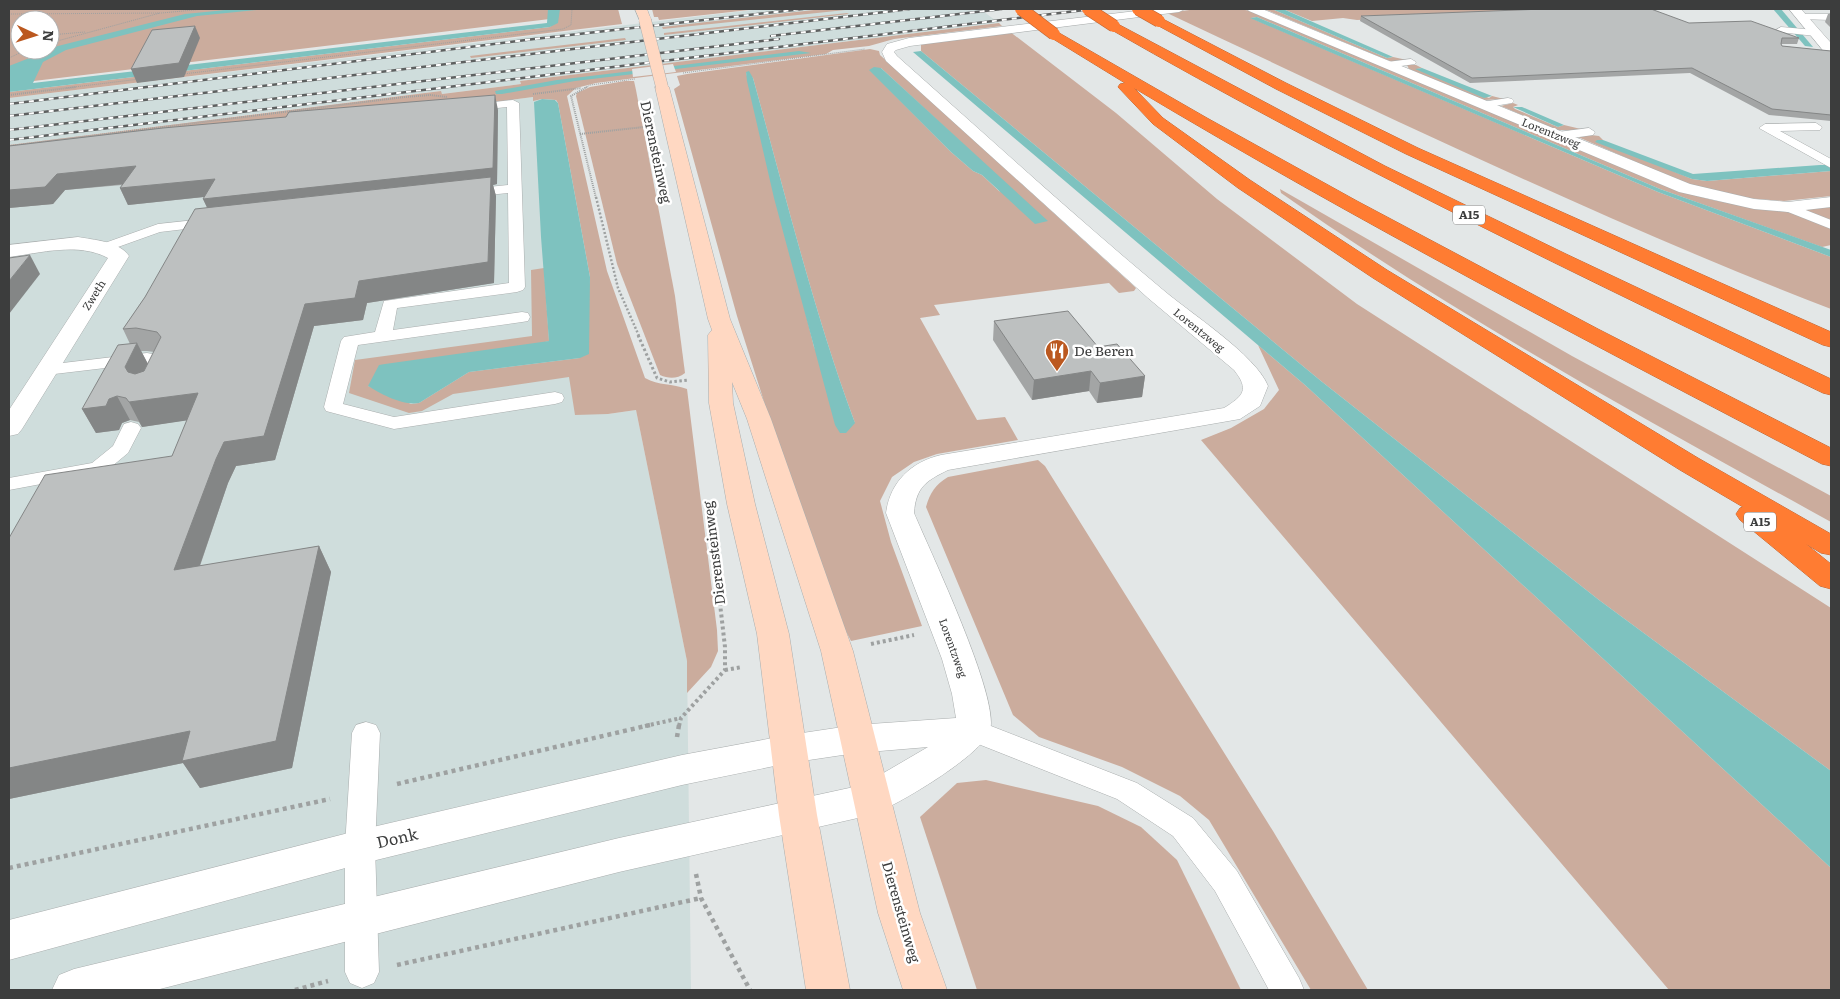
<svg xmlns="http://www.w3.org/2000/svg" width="1840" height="999" viewBox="0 0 1840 999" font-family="Literata,serif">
  <rect width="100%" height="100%" fill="#e3e7e7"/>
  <!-- built -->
  <g fill="#cfdddc">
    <polygon points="761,9 980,9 999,23 520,81 521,84 442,94 440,91 9,145 9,98"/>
    <polygon points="533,97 543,102 608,414 636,410 687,661 691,990 9,990 9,164"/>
  </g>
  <!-- green -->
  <g fill="#cbac9d" fill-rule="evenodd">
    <path d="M9,9H618L622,24L9,98V92L550,27L558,18L9,84ZM20,20H50V50H20Z"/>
    <polygon points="652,9 758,9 659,20 658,17 654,17"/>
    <polygon points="823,9 855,9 663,29 662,27"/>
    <path d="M1197,9H1238L1252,11L1686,193C1734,207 1781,212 1831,207V245L1822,247L1660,189L1257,17L1251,18L1658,192L1831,257V309C1605,222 1387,116 1167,13Z"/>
    <polygon points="1264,9 1272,9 1387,58 1393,57 1407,60 1392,62"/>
    <polygon points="1283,9 1638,9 1357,20 1343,18 1312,21"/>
    <polygon points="847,13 849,14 664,35 664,33"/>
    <path d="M999,23L1002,26L894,39L869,46L833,50L826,54L596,83L576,88L567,96L607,271L645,378C659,386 672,383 687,389L717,630L718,651L711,667L687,693V661L636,410L608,414L575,415L569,377L453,394L422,411L409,413L349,393L355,360L532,336L531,270L544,268L549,341L368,386L411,404L419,403L469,372L580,358L590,277L558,103L556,100L542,99L533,101V97L9,164V145L441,91L442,94L521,84L520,81Z"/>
    <polygon points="1009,31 1116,113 1217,199 1357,304 1831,608 1831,771 1599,600 1321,381 921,51 921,42"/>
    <polygon points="625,38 626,40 471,58 470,56"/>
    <path d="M870,49L879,51L880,55L1136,288L1134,291L1119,293L1109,283L934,305L940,315L920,318L977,420L1005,417L1018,440L937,454L914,462L892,477L880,501L891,542L922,626L851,641L838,616L767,411L737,316L674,89L680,85L677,76L687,74ZM881,68L977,157L1000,192L982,175L973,171L951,152L870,70ZM746,72L753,78C785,193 813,310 855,423L814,347Z"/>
    <polygon points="1407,65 1416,65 1422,68 1417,69 1489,98 1492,96 1504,99 1484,100 1409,69"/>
    <path d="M625,81H634L636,90L675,296L685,373C677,379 669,379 660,375L617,264L576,96L577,93L590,87Z"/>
    <polygon points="1513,103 1518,105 1513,107 1515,109 1558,127 1564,125 1585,130 1557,130 1501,106"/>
    <polygon points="1591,135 1599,136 1603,140 1597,140 1692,179 1707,181 1831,171 1831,196 1784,201 1745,198 1685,183 1578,137"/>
    <path d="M1280,189L1572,356L1831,496V522C1644,419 1456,316 1281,193Z"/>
    <polygon points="1258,345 1305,385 1831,868 1831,990 1669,990 1201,440 1231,428 1264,409 1279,390"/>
    <path d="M1038,460L1045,466L1273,831L1368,990H1311L1209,820L1180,796L1122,767L1039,737L1013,715L926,507C930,493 935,485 948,477Z"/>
    <polygon points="986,780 1098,806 1141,827 1177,860 1241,990 977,990 920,817 957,783"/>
  </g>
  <!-- water -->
  <g fill="#7ec2bf">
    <polygon points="236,9 266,9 197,16 66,50 43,62 33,83 547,23 548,9 560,9 558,23 550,27 9,92 9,66 50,50 50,48 185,14"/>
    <polygon points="1272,9 1283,9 1393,57 1387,58"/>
    <polygon points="1773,9 1781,9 1813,47 1805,46"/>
    <polygon points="1257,17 1660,189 1831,250 1831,257 1658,192 1250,18"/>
    <polygon points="799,51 811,53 575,81 502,94 496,94 495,91 557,80"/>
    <polygon points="921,51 1321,381 1599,600 1831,771 1831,868 1305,385 913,52"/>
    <polygon points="874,67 881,68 1048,221 1035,224 982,175 973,171 951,152 869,70"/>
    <polygon points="1422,68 1492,96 1484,98 1415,69"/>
    <path d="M749,71L753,78C785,193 813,310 855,423L846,433H840L835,425L774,198L747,81L746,72Z"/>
    <path d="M542,99L555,100L558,103L590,277L589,354L580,358L469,372L419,403C403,406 381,394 368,386L379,365L385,364L549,341L541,237L534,102Z"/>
    <polygon points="1513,107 1522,107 1564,125 1558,127"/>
    <polygon points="1597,140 1603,140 1693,174 1820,165 1831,165 1831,171 1707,181 1692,179 1595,142"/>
  </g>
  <!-- pier -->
  <polygon fill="#e3e7e7" points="673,64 676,72 633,77 632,69"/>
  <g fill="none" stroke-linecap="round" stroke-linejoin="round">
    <!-- lane casing -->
    <g stroke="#aaaeae" stroke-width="1">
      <g id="lane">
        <polygon points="1802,14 1831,14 1831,20 1799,19 1797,17"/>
        <polygon points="1781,27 1816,30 1821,33 1816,36 1778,32 1776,30"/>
        <polygon points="1411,59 1416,62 1415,64 1387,68 1382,65 1387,62"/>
        <polygon points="1508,98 1512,99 1514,101 1512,103 1482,108 1476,105 1482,102"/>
        <polygon points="513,100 519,103 525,287 523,290 517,292 397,308 393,330 522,312 528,313 530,317 528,321 522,322 358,345 343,404 394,417 555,392 562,394 564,398 562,402 555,404 394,429 326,411 324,407 341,341 344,337 375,332 384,301 509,283 508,193 468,197 461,193 468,189 508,185 507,107 468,111 462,108 468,105"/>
        <polygon points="1816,123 1822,127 1820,130 1780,131 1831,159 1831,168 1759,128 1765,124"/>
        <polygon points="1589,128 1595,132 1593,135 1558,140 1552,136 1558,132"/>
        <polygon points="1788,203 1831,220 1831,229 1783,210 1781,207"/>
        <polygon points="214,218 219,219 221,222 219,225 160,232 104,252 99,251 97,248 99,245 158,224"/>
        <polygon points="147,353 168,357 171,361 160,381 154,382 148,381 145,377 151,364 147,363 46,375 40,374 37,370 40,366 46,365"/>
        <polygon points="131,422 138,424 141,428 128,453 105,472 9,490 9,478 92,463 113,446 124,424"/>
        <polygon points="973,719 1137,783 1193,818 1237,871 1299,978 1304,990 1269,990 1215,891 1173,836 1117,799 963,738 959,730 963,722"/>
        <polygon points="366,722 376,725 380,733 375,847 379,972 374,983 362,988 350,983 345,972 345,847 352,733 356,725"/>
      </g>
    </g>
    <!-- street casing -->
    <g stroke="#aaaeae" stroke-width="1">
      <g id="street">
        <path d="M1153,9H1185L1179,12L910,46L896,50L894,52L897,56C985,134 1072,214 1162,289C1190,313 1256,355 1268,386L1260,406L1240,419L948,470C926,481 916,487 914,513C930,551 1000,698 990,730C983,755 896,806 871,815L619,872L156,990H52L59,975L74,969L619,838L863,785L928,747L856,753L789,763L682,785L360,864L9,960V920L360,830L682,755L789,735L856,725L956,718L952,694L942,659L886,513C890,482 911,462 941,455L1224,408C1243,396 1250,390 1234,370L1148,298L886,61L882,52L887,44L909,38Z"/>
        <polygon points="1247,9 1262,9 1690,184 1754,199 1788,202 1831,197 1831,207 1788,212 1754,209 1679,192 1249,11"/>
        <polygon points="1789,9 1801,9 1831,43 1831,55 1826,54"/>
        <path d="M78,237C94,240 119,241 129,256L22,429L18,434L9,436V410L108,258C78,242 41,253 9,257V245Z"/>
      </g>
    </g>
    <!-- secondary casing -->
    <g stroke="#aaaeae" stroke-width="1">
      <g id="secondary">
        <polygon points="635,9 647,9 651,20 649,23 641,23"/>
        <polygon points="662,83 669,87 730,319 771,419 853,651 920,913 947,990 903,990 878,913 821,651 747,419 732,382 733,403 755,504 789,634 817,815 850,990 806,990 779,815 757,634 727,504 709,403 708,335 712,330 708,319 655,87"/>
      </g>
    </g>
    <!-- highway casing -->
    <g stroke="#bb6636" stroke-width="1">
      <g id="highway">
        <polygon points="1159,17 1286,83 1418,148 1831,332 1831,347 1823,345 1406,154 1276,89 1155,24 1153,21"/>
        <path d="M1114,22L1385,166L1566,254L1831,379V395L1823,393C1582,277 1342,162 1110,29L1108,26Z"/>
        <path d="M1054,30L1207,118L1357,201L1598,329L1831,448V466L1822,464C1590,343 1358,222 1134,88L1163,118L1250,180L1387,270L1698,458L1831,534V555L1821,553L1806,544L1831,564V589L1820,586L1740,520L1736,514L1740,508L1743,507L1680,470L1373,278L1238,188L1153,124L1118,87L1120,84L1125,83L1050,37L1048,34Z"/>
      </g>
    </g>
    <!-- path-far5 -->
    <g stroke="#9ea1a1" stroke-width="1" stroke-dasharray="1 1" stroke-linecap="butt">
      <polyline points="9,14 162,13 204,9"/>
      <polyline points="50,35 85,32"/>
      <polyline points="9,39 20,38"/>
      <polyline points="50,43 160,13"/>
      <polyline points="9,58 26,50"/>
      <polyline points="683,73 865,49"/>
      <polyline points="183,74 563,29 571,25 572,9"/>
      <polyline points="66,88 140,79"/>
      <polyline points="585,88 590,85 635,79"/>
    </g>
    <!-- path-far4 -->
    <g stroke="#9ea1a1" stroke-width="2" stroke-dasharray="1 1" stroke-linecap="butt">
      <polyline points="587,87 571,96 596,198"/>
      <polyline points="533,94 581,88"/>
      <polyline points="9,95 76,87"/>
      <polyline points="580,134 644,127"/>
      <polyline points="9,146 405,97 430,95 447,97"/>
    </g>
    <!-- path-far3 -->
    <polyline stroke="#9ea1a1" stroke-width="2.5" stroke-dasharray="2 2" stroke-linecap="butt" points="596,197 618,288 639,336"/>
    <!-- path-far2 -->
    <polyline stroke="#9ea1a1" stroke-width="3" stroke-dasharray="2.5 2.5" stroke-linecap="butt" points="638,335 657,378 670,382 689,380"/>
    <!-- path-far1 -->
    <g stroke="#9ea1a1" stroke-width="4" stroke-dasharray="3 3" stroke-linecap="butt">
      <polyline points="871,644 914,635"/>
      <polyline points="725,670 742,667"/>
      <polyline points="645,726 681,718"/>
      <polyline points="679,726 681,718 725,670 725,647 712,534"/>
    </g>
    <!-- path -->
    <g stroke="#9ea1a1" stroke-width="4.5" stroke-dasharray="4 4" stroke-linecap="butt">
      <polyline points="677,737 679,725"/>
      <polyline points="397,784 650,725"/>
      <polyline points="9,868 330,799"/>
      <polyline points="696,874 701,898 750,990"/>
      <polyline points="397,965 701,898"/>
      <polyline points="295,990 328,981"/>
    </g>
    <!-- lane -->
    <use href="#lane" fill="#fff" fill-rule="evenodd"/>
    <!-- street -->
    <use href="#street" fill="#fff" fill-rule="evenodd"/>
    <!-- secondary -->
    <use href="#secondary" fill="#ffd8c2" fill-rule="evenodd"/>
    <!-- highway -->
    <use href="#highway" fill="#ff7c32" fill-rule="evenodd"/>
    <!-- rail casing -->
    <g stroke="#5e6060" stroke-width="2.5">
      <g id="rail">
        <polyline points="771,36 1002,9"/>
        <polyline points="9,104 534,39 803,9"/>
        <polyline points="9,116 910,9"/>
        <polyline points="9,130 779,39"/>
        <polyline points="9,140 1093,9"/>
      </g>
    </g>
    <!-- rail -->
    <use href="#rail" stroke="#fff" stroke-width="2" stroke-dasharray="5" stroke-linecap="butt"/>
    <!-- secondary-bridge casing -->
    <g stroke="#aaaeae" stroke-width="13" stroke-linecap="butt">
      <polyline id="secondary-bridge" points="645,20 662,87"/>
    </g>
    <!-- highway-bridge casing -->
    <g stroke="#bb6636" stroke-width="13" stroke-linecap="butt">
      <g id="highway-bridge">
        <polyline points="1021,9 1054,34"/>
        <polyline points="1088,9 1114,26"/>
        <polyline points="1138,9 1159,21"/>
      </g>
    </g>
    <!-- secondary-bridge -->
    <use href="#secondary-bridge" stroke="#ffd8c2" stroke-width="12"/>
    <!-- highway-bridge -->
    <use href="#highway-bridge" stroke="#ff7c32" stroke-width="12"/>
  </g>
  <!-- wall -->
  <g fill="#a3a5a5" fill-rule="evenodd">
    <polygon points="1831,13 1831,28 1825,22 1828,14"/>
    <polygon points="1361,16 1689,23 1799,38 1797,44 1781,44 1782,46 1831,51 1831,121 1769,115 1690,73 1470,83 1360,21"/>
    <path d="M498,110L497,184L493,185L496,196L494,283L367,303L363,320L314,326L275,460L236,466L228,483L200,566L319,546L331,572L292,768L200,788L183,763L9,799V538L172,456L187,420L142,427L139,422L130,420L122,423L119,430L96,433L82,409L130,344L123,329L207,207L203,199L204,197L128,205L120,188L122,185L65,190L53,204L9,208V146ZM141,351H147L154,352L148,364Z"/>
    <polygon points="994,321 1098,347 1145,376 1142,397 1097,403 1089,391 1032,400 993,340"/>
  </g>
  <!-- shaded-wall -->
  <g fill="#848686">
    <polygon points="195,26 200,38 184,77 137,83 131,69"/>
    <polygon points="495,95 498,110 497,184 493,185 496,196 494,283 367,303 363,320 314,326 275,460 236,466 228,483 189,597 174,570 216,459 211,216 203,199"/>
    <polygon points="136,166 144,182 65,190 53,204 9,208 9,190 57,174"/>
    <polygon points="215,179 222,195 128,205 120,188"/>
    <polygon points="30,255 40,274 9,314 9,281"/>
    <polygon points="137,343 149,366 137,391 125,367"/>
    <polygon points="1091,371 1089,391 1032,400 1034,380"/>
    <polygon points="1145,376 1142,397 1097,403 1100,383"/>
    <polygon points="198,393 210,417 142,427 129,402"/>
    <polygon points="117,396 130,420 122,423 119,430 96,433 82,409"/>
    <polygon points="319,546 331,572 292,768 200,788 183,763 9,799 9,768"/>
  </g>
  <!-- building -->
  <g fill="#bdc0c0" stroke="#848686">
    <polygon points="1544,9 1651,9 1689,23 1751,21 1799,38 1782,38 1781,44 1782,46 1831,51 1831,115 1772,109 1692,68 1472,78 1361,16"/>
    <polygon points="195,26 179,63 131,69 152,30"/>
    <polygon points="495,95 493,168 203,199 215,179 120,188 136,166 57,174 45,187 9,190 9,146 163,128 286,117 289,112"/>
    <polygon points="491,177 488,262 359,281 355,298 305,304 264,436 224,442 216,459 174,570 319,546 276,741 182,761 190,731 9,768 9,538 45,475 172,456 198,393 129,402 126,398 117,396 109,399 106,406 82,409 118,345 137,343 125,367 128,372 135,374 144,371 161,337 157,332 136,328 123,329 145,297 195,209"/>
    <polygon points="30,255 9,281 9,258"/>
    <polygon points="1068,311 1098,347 1117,344 1145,376 1100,383 1091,371 1034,380 994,321"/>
  </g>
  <!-- icons -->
  <defs>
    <g id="restaurant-pin" transform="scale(1.25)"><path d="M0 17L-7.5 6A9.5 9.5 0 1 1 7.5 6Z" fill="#bb581f" stroke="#fff"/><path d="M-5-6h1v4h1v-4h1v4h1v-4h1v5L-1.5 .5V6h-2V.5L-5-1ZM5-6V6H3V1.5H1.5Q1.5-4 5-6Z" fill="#fff"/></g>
  </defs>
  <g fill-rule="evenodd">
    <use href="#restaurant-pin" x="1057" y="351"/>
  </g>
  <g text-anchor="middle" stroke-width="5" stroke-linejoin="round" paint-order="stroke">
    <!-- far-street labels -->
    <g font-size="11" fill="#3c3d3d" stroke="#fff">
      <text transform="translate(1551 133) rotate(22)" y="4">Lorentzweg</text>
      <text transform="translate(94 295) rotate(-58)" y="4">Zweth</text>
      <text transform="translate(1199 330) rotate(39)" y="4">Lorentzweg</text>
      <text transform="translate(953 648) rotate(70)" y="4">Lorentzweg</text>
    </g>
    <!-- shield labels -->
    <g fill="#fff" stroke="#767777" stroke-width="1">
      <rect x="1453" y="205.5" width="32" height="19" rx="4"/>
      <rect x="1744" y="512.5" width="32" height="19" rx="4"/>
    </g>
    <g font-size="12" font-weight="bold" fill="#3c3d3d">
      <text x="1469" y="219">A15</text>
      <text x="1760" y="526">A15</text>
    </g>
    <!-- street labels -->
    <g font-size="14" fill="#3c3d3d" stroke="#fff">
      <text transform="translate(656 152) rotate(78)" y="5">Dierensteinweg</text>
      <text transform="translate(714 553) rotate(-97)" y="5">Dierensteinweg</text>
      <text transform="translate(901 912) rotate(74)" y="5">Dierensteinweg</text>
    </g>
    <!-- poi labels -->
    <g font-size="14" fill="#3c3d3d" stroke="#fff" text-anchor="start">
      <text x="1074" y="356">De Beren</text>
    </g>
    <!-- near-street labels -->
    <g font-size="16" fill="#3c3d3d" stroke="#fff">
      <text transform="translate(397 838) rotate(-13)" y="6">Donk</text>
    </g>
  </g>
  <!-- border -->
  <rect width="1840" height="999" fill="none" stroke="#3c3d3d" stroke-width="20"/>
  <!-- north arrow -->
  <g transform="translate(35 35) rotate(94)"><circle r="24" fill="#ffffff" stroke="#b1b1b1"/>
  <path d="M0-4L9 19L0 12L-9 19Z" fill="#bb581f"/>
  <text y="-8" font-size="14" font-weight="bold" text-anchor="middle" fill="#3c3d3d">N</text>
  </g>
</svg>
